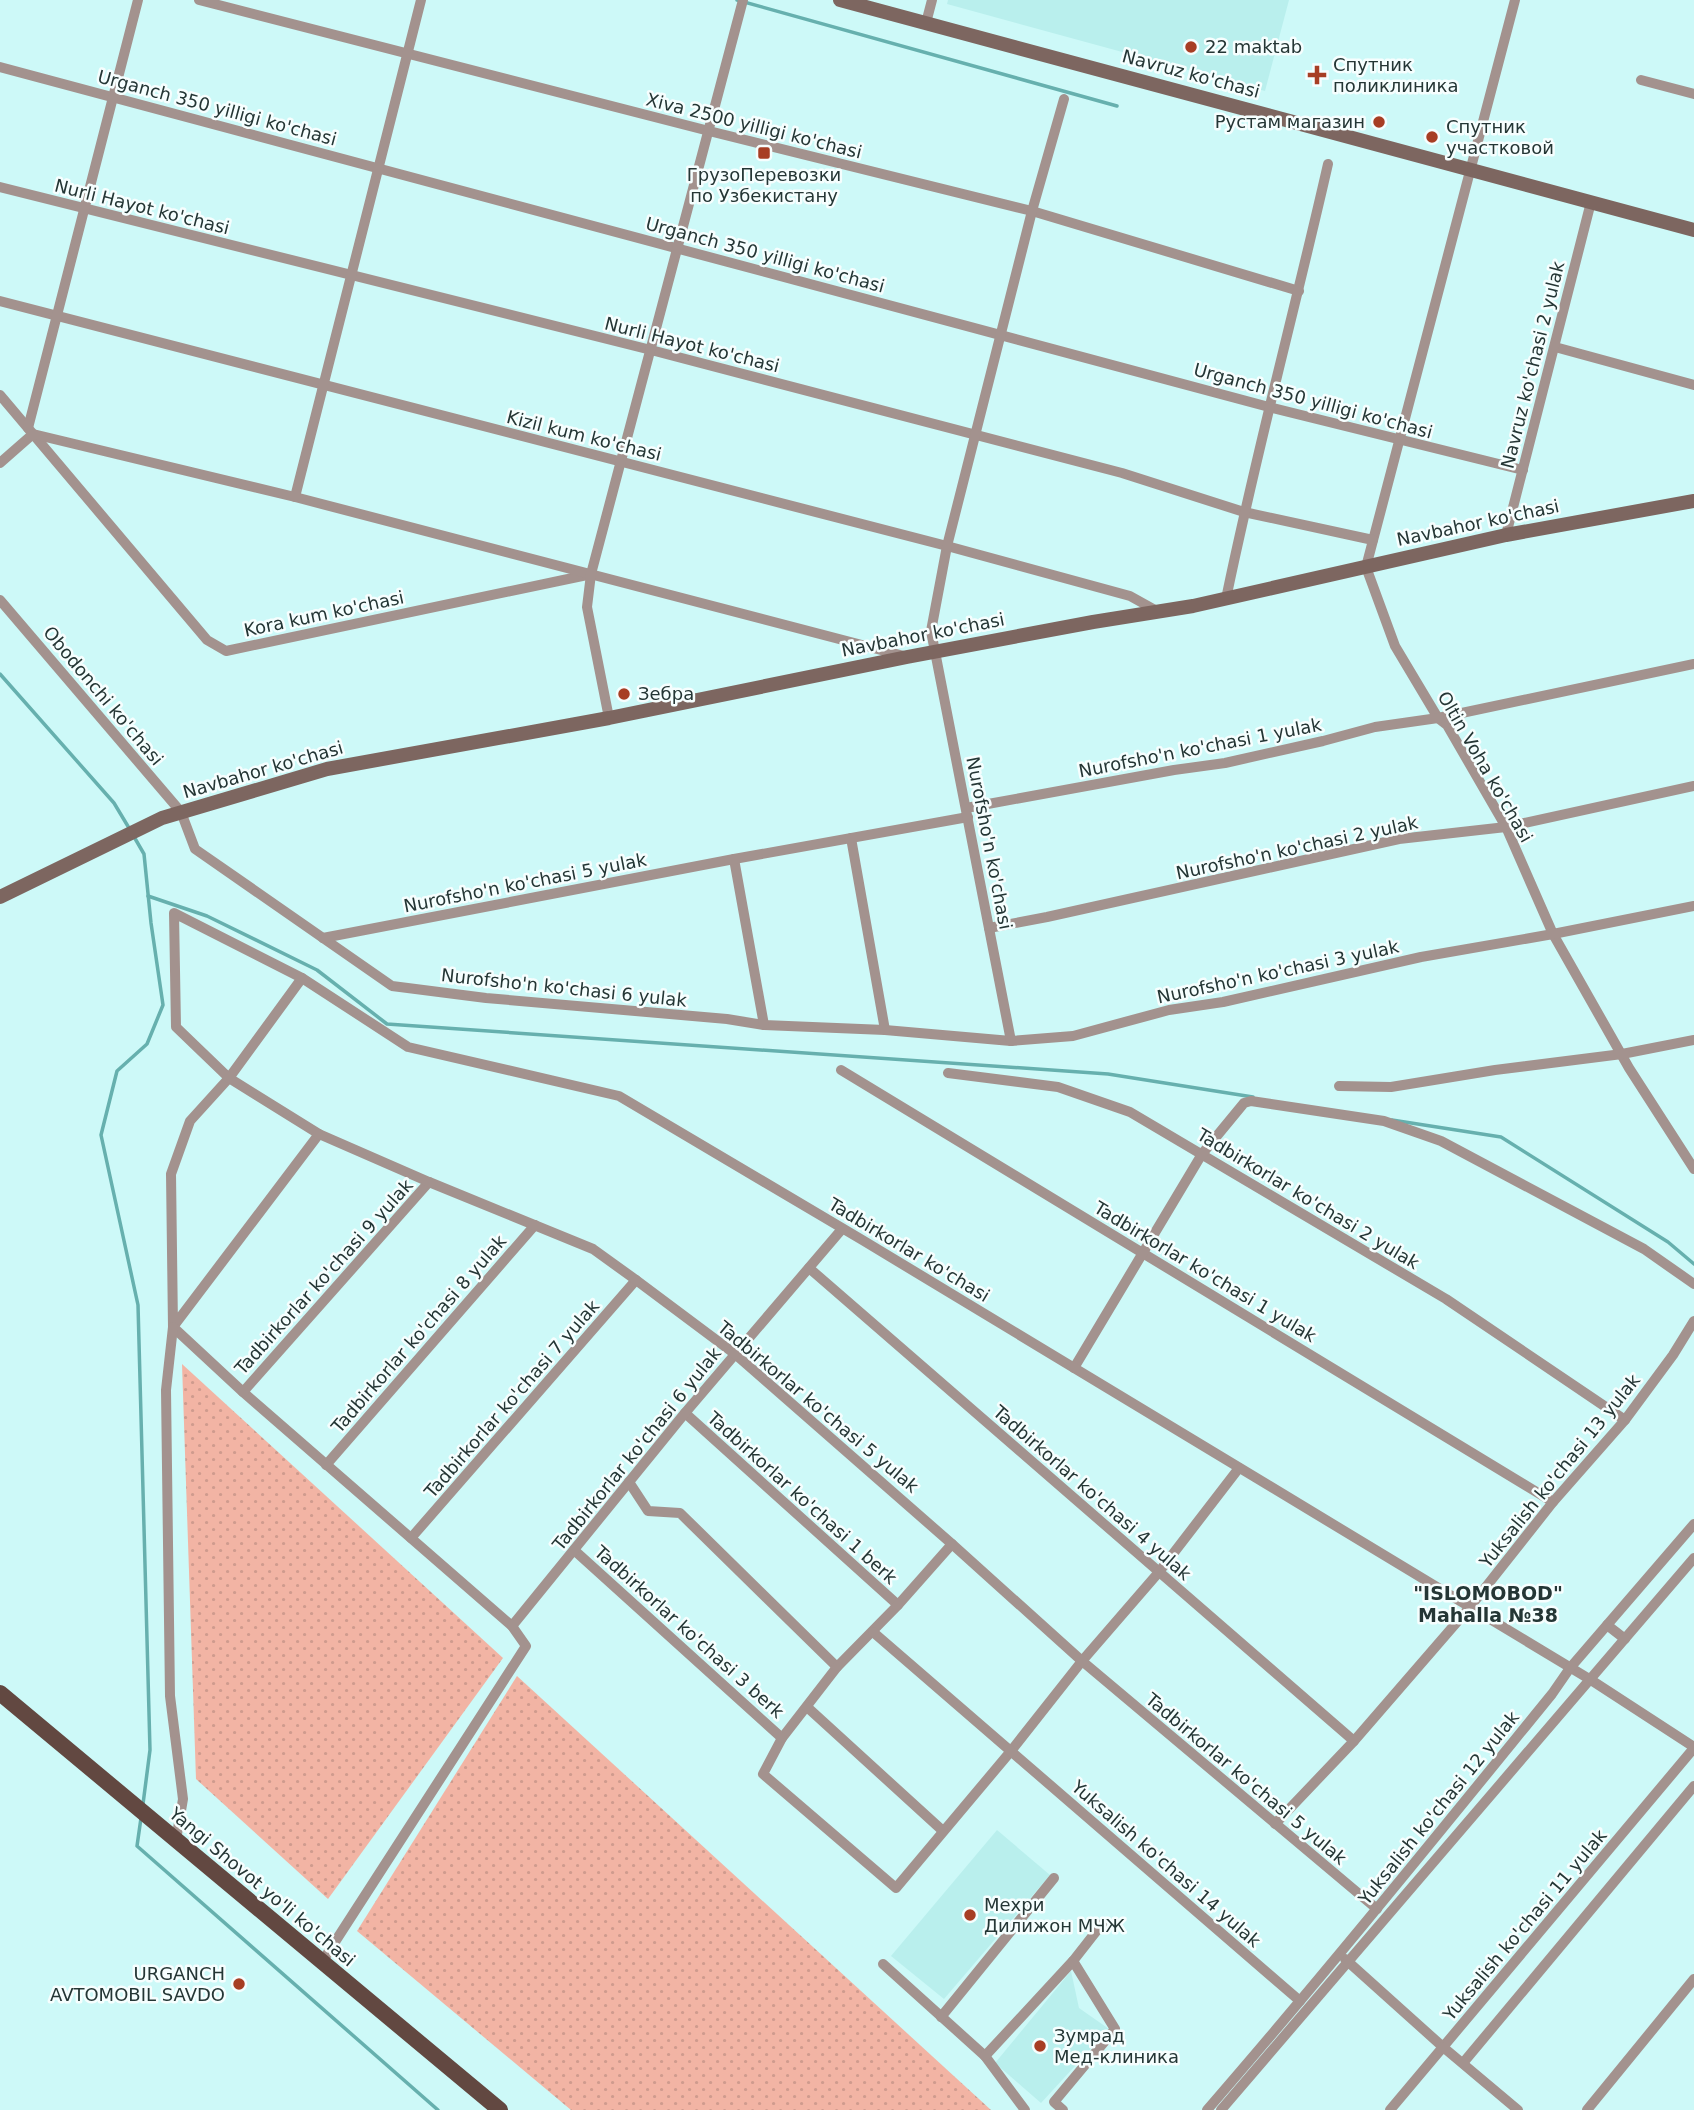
<svg xmlns="http://www.w3.org/2000/svg" width="1694" height="2110" viewBox="0 0 1694 2110" font-family="'DejaVu Sans',sans-serif">
  <defs>
    <pattern id="grass-dots" width="8" height="8" patternUnits="userSpaceOnUse" patternTransform="scale(1.75)"><rect width="8" height="8" fill="#f2b4a4"/><path d="M2 2h.1M6 6h.1" fill="none" stroke="#cf9b8e" stroke-width="1.8" stroke-linecap="round"/></pattern>
  </defs>
  <rect width="100%" height="100%" fill="#cdf9f8"/>
  <!-- built -->
  <g fill="#b9efed">
    <polygon points="948,0 1289,0 1265,91 947,4"/>
    <polygon points="997,1830 1050,1875 944,1999 891,1956"/>
    <polygon points="1071,1971 1079,2008 1109,2029 1041,2103 995,2063"/>
  </g>
  <!-- grass -->
  <g fill="url(#grass-dots)">
    <polygon points="182,1364 503,1658 328,1899 196,1779"/>
    <polygon points="517,1676 991,2110 571,2110 357,1931"/>
  </g>
  <g fill="none" stroke-linecap="round" stroke-linejoin="round">
    <!-- stream -->
    <g stroke="#66b0ae" stroke-width="3.5">
      <polyline points="737,0 1117,106"/>
      <polyline points="0,674 114,803 129,828"/>
      <polyline points="133,835 144,854 151,923 163,1005 147,1044 117,1071 101,1135 138,1305 150,1750 143,1804"/>
      <polyline points="148,896 207,916 317,970 387,1024 1108,1074 1253,1097"/>
      <polyline points="1392,1120 1501,1137 1668,1242 1694,1264"/>
      <polyline points="141,1818 137,1846 438,2110"/>
    </g>
    <!-- street -->
    <g stroke="#a3928e" stroke-width="10">
      <polyline points="199,0 709,131 1032,211 1299,291"/>
      <polyline points="1515,0 1366,567 1395,646 1438,718 1447,725 1506,827 1553,934 1629,1068 1694,1169"/>
      <polyline points="926,23 932,0"/>
      <polyline points="0,67 1269,407 1523,470"/>
      <polyline points="1641,80 1694,94"/>
      <polyline points="0,187 651,350 1122,473 1244,512 1373,540"/>
      <polyline points="0,301 947,546 1130,596 1157,611"/>
      <polyline points="1555,347 1694,385"/>
      <polyline points="0,395 207,640 226,651 587,575"/>
      <polyline points="28,428 138,0"/>
      <polyline points="0,463 33,434 295,497 904,656"/>
      <polyline points="295,497 421,0"/>
      <polyline points="1506,535 1591,202"/>
      <path d="M1226,599C1256,453 1295,309 1328,164"/>
      <polyline points="0,600 181,812 195,849 392,986 486,998 727,1019 764,1025 885,1030 1011,1041 1073,1036 1169,1010 1223,1002 1421,957 1553,934 1694,906"/>
      <polyline points="609,718 587,607 591,574 743,0"/>
      <polyline points="966,808 1174,770 1225,763 1323,741 1375,727 1438,718 1694,664"/>
      <polyline points="851,838 885,1030"/>
      <polyline points="734,859 764,1025"/>
      <polyline points="989,928 1047,917 1399,839 1506,827 1694,786"/>
      <polyline points="323,938 734,859 968,817"/>
      <polyline points="302,978 229,1078 190,1121 171,1174 173,1327 319,1134"/>
      <polyline points="1011,1041 931,631 947,546 1032,211 1064,99"/>
      <polyline points="841,1070 1553,1502"/>
      <polyline points="948,1073 1058,1087 1130,1112 1446,1299 1625,1420"/>
      <polyline points="1339,1086 1391,1087 1495,1070 1622,1054 1694,1040"/>
      <polyline points="809,1268 1354,1741"/>
      <polyline points="173,1327 243,1392 512,1626 526,1646 322,1962"/>
      <polyline points="173,1327 166,1390 170,1696 183,1799 176,1840"/>
      <polyline points="1074,1368 1202,1154 1244,1103 1251,1101 1384,1121 1441,1141 1644,1249 1694,1284"/>
      <polyline points="243,1392 429,1182"/>
      <polyline points="685,1413 898,1605"/>
      <polyline points="326,1465 535,1225"/>
      <polyline points="629,1482 648,1511 680,1513 837,1667"/>
      <polyline points="411,1538 636,1280"/>
      <polyline points="952,1544 898,1605 837,1667 782,1738 763,1774 896,1888 1011,1751 1082,1661 1159,1572 1239,1468"/>
      <polyline points="574,1550 782,1738"/>
      <polyline points="1607,1625 1625,1639"/>
      <polyline points="512,1626 685,1413 842,1229"/>
      <polyline points="873,1632 1300,2001"/>
      <polyline points="807,1707 943,1831"/>
      <polyline points="1275,1824 1354,1741 1470,1607 1553,1502 1625,1420 1673,1355 1694,1321"/>
      <polyline points="1377,1909 1082,1661 952,1544 735,1354 636,1280 593,1249 429,1182 319,1134 229,1078 176,1027 174,913 302,978 408,1047 619,1096 864,1241 1470,1607 1591,1680 1694,1747"/>
      <polyline points="1345,1959 1443,2047 1694,1748"/>
      <polyline points="883,1964 985,2056 1025,2110"/>
      <polyline points="941,2017 1054,1878"/>
      <polyline points="985,2056 1073,1961"/>
      <polyline points="1463,2063 1694,1786"/>
      <polyline points="1063,2110 1054,2102 1115,2029 1073,1961 1102,1924"/>
      <path d="M1207,2110C1325,1974 1438,1834 1552,1694L1570,1668L1694,1524"/>
      <polyline points="1221,2110 1694,1558"/>
      <polyline points="1390,2110 1443,2047 1518,2110"/>
      <polyline points="1587,2110 1694,1979"/>
    </g>
    <!-- secondary -->
    <g stroke="#7d6660" stroke-width="14">
      <polyline points="840,0 1694,230"/>
      <polyline points="0,897 162,818 327,769 609,718 907,657 1093,622 1193,606 1506,535 1694,501"/>
    </g>
    <!-- primary -->
    <polyline stroke="#624841" stroke-width="16" points="0,1693 500,2110"/>
  </g>
  <!-- markers -->
  <g fill="#a73e24" stroke="#f6fefe" stroke-width="2.5">
    <circle cx="1191" cy="47" r="7"/>
    <path d="M1313.5 64.5h7v7h7v7h-7v7h-7v-7h-7v-7h7z"/>
    <circle cx="1379" cy="122" r="7"/>
    <circle cx="1432" cy="137" r="7"/>
    <rect x="757" y="146" width="14" height="14" rx="3.5"/>
    <circle cx="624" cy="694" r="7"/>
    <circle cx="970" cy="1915" r="7"/>
    <circle cx="239" cy="1984" r="7"/>
    <circle cx="1040" cy="2046" r="7"/>
  </g>
  <g text-anchor="middle" stroke-width="5" stroke-linejoin="round" paint-order="stroke">
    <!-- poi labels -->
    <g font-size="18" fill="#243635" stroke="#f6fefe" text-anchor="start">
      <text x="1205" y="53">22 maktab</text>
      <text x="1333" y="71">Спутник<tspan x="1333" dy="21">поликлиника</tspan></text>
      <text x="1365" y="128" text-anchor="end">Рустам магазин</text>
      <text x="1446" y="133">Спутник<tspan x="1446" dy="21">участковой</tspan></text>
      <text x="764" y="181" text-anchor="middle">ГрузоПеревозки<tspan x="764" dy="21">по Узбекистану</tspan></text>
      <text x="638" y="700">Зебра</text>
      <text x="984" y="1911">Мехри<tspan x="984" dy="21">Дилижон МЧЖ</tspan></text>
      <text x="225" y="1980" text-anchor="end">URGANCH<tspan x="225" dy="21">AVTOMOBIL SAVDO</tspan></text>
      <text x="1054" y="2042">Зумрад<tspan x="1054" dy="21">Мед-клиника</tspan></text>
    </g>
    <!-- street labels -->
    <g font-size="18" fill="#243635" stroke="#f6fefe">
      <text transform="translate(1191 74) rotate(15)" y="6">Navruz ko'chasi</text>
      <text transform="translate(217 108) rotate(15)" y="6">Urganch 350 yilligi ko'chasi</text>
      <text transform="translate(754 126) rotate(14)" y="6">Xiva 2500 yilligi ko'chasi</text>
      <text transform="translate(142 207) rotate(14)" y="6">Nurli Hayot ko'chasi</text>
      <text transform="translate(765 255) rotate(15)" y="6">Urganch 350 yilligi ko'chasi</text>
      <text transform="translate(692 345) rotate(14)" y="6">Nurli Hayot ko'chasi</text>
      <text transform="translate(1533 365) rotate(-76)" y="6">Navruz ko'chasi 2 yulak</text>
      <text transform="translate(1313 401) rotate(15)" y="6">Urganch 350 yilligi ko'chasi</text>
      <text transform="translate(584 436) rotate(14)" y="6">Kizil kum ko'chasi</text>
      <text transform="translate(1478 523) rotate(-12)" y="6">Navbahor ko'chasi</text>
      <text transform="translate(324 614) rotate(-12)" y="6">Kora kum ko'chasi</text>
      <text transform="translate(923 635) rotate(-11)" y="6">Navbahor ko'chasi</text>
      <text transform="translate(103 696) rotate(50)" y="6">Obodonchi ko'chasi</text>
      <text transform="translate(1200 748) rotate(-11)" y="6">Nurofsho'n ko'chasi 1 yulak</text>
      <text transform="translate(1485 767) rotate(60)" y="6">Oltin Voha ko'chasi</text>
      <text transform="translate(263 770) rotate(-16)" y="6">Navbahor ko'chasi</text>
      <text transform="translate(989 843) rotate(79)" y="6">Nurofsho'n ko'chasi</text>
      <text transform="translate(1297 848) rotate(-12)" y="6">Nurofsho'n ko'chasi 2 yulak</text>
      <text transform="translate(525 883) rotate(-11)" y="6">Nurofsho'n ko'chasi 5 yulak</text>
      <text transform="translate(1278 972) rotate(-12)" y="6">Nurofsho'n ko'chasi 3 yulak</text>
      <text transform="translate(564 988) rotate(6)" y="6">Nurofsho'n ko'chasi 6 yulak</text>
      <text transform="translate(1308 1199) rotate(31)" y="6">Tadbirkorlar ko'chasi 2 yulak</text>
      <text transform="translate(909 1250) rotate(31)" y="6">Tadbirkorlar ko'chasi</text>
      <text transform="translate(1205 1272) rotate(31)" y="6">Tadbirkorlar ko'chasi 1 yulak</text>
      <text transform="translate(324 1277) rotate(-48)" y="6">Tadbirkorlar ko'chasi 9 yulak</text>
      <text transform="translate(419 1334) rotate(-49)" y="6">Tadbirkorlar ko'chasi 8 yulak</text>
      <text transform="translate(512 1399) rotate(-49)" y="6">Tadbirkorlar ko'chasi 7 yulak</text>
      <text transform="translate(818 1407) rotate(40)" y="6">Tadbirkorlar ko'chasi 5 yulak</text>
      <text transform="translate(637 1449) rotate(-51)" y="6">Tadbirkorlar ko'chasi 6 yulak</text>
      <text transform="translate(1560 1471) rotate(-51)" y="6">Yuksalish ko'chasi 13 yulak</text>
      <text transform="translate(1092 1493) rotate(41)" y="6">Tadbirkorlar ko'chasi 4 yulak</text>
      <text transform="translate(802 1498) rotate(42)" y="6">Tadbirkorlar ko'chasi 1 berk</text>
      <text transform="translate(689 1632) rotate(42)" y="6">Tadbirkorlar ko'chasi 3 berk</text>
      <text transform="translate(1246 1779) rotate(40)" y="6">Tadbirkorlar ko'chasi 5 yulak</text>
      <text transform="translate(1439 1808) rotate(-51)" y="6">Yuksalish ko'chasi 12 yulak</text>
      <text transform="translate(1166 1864) rotate(41)" y="6">Yuksalish ko'chasi 14 yulak</text>
      <text transform="translate(262 1887) rotate(40)" y="6">Yangi Shovot yo'li ko'chasi</text>
      <text transform="translate(1525 1925) rotate(-50)" y="6">Yuksalish ko'chasi 11 yulak</text>
    </g>
    <!-- neighbourhood labels -->
    <g font-size="19" font-weight="bold" fill="#243635" stroke="#f6fefe">
      <text x="1488" y="1600">"ISLOMOBOD"<tspan x="1488" dy="22">Mahalla №38</tspan></text>
    </g>
  </g>
</svg>
